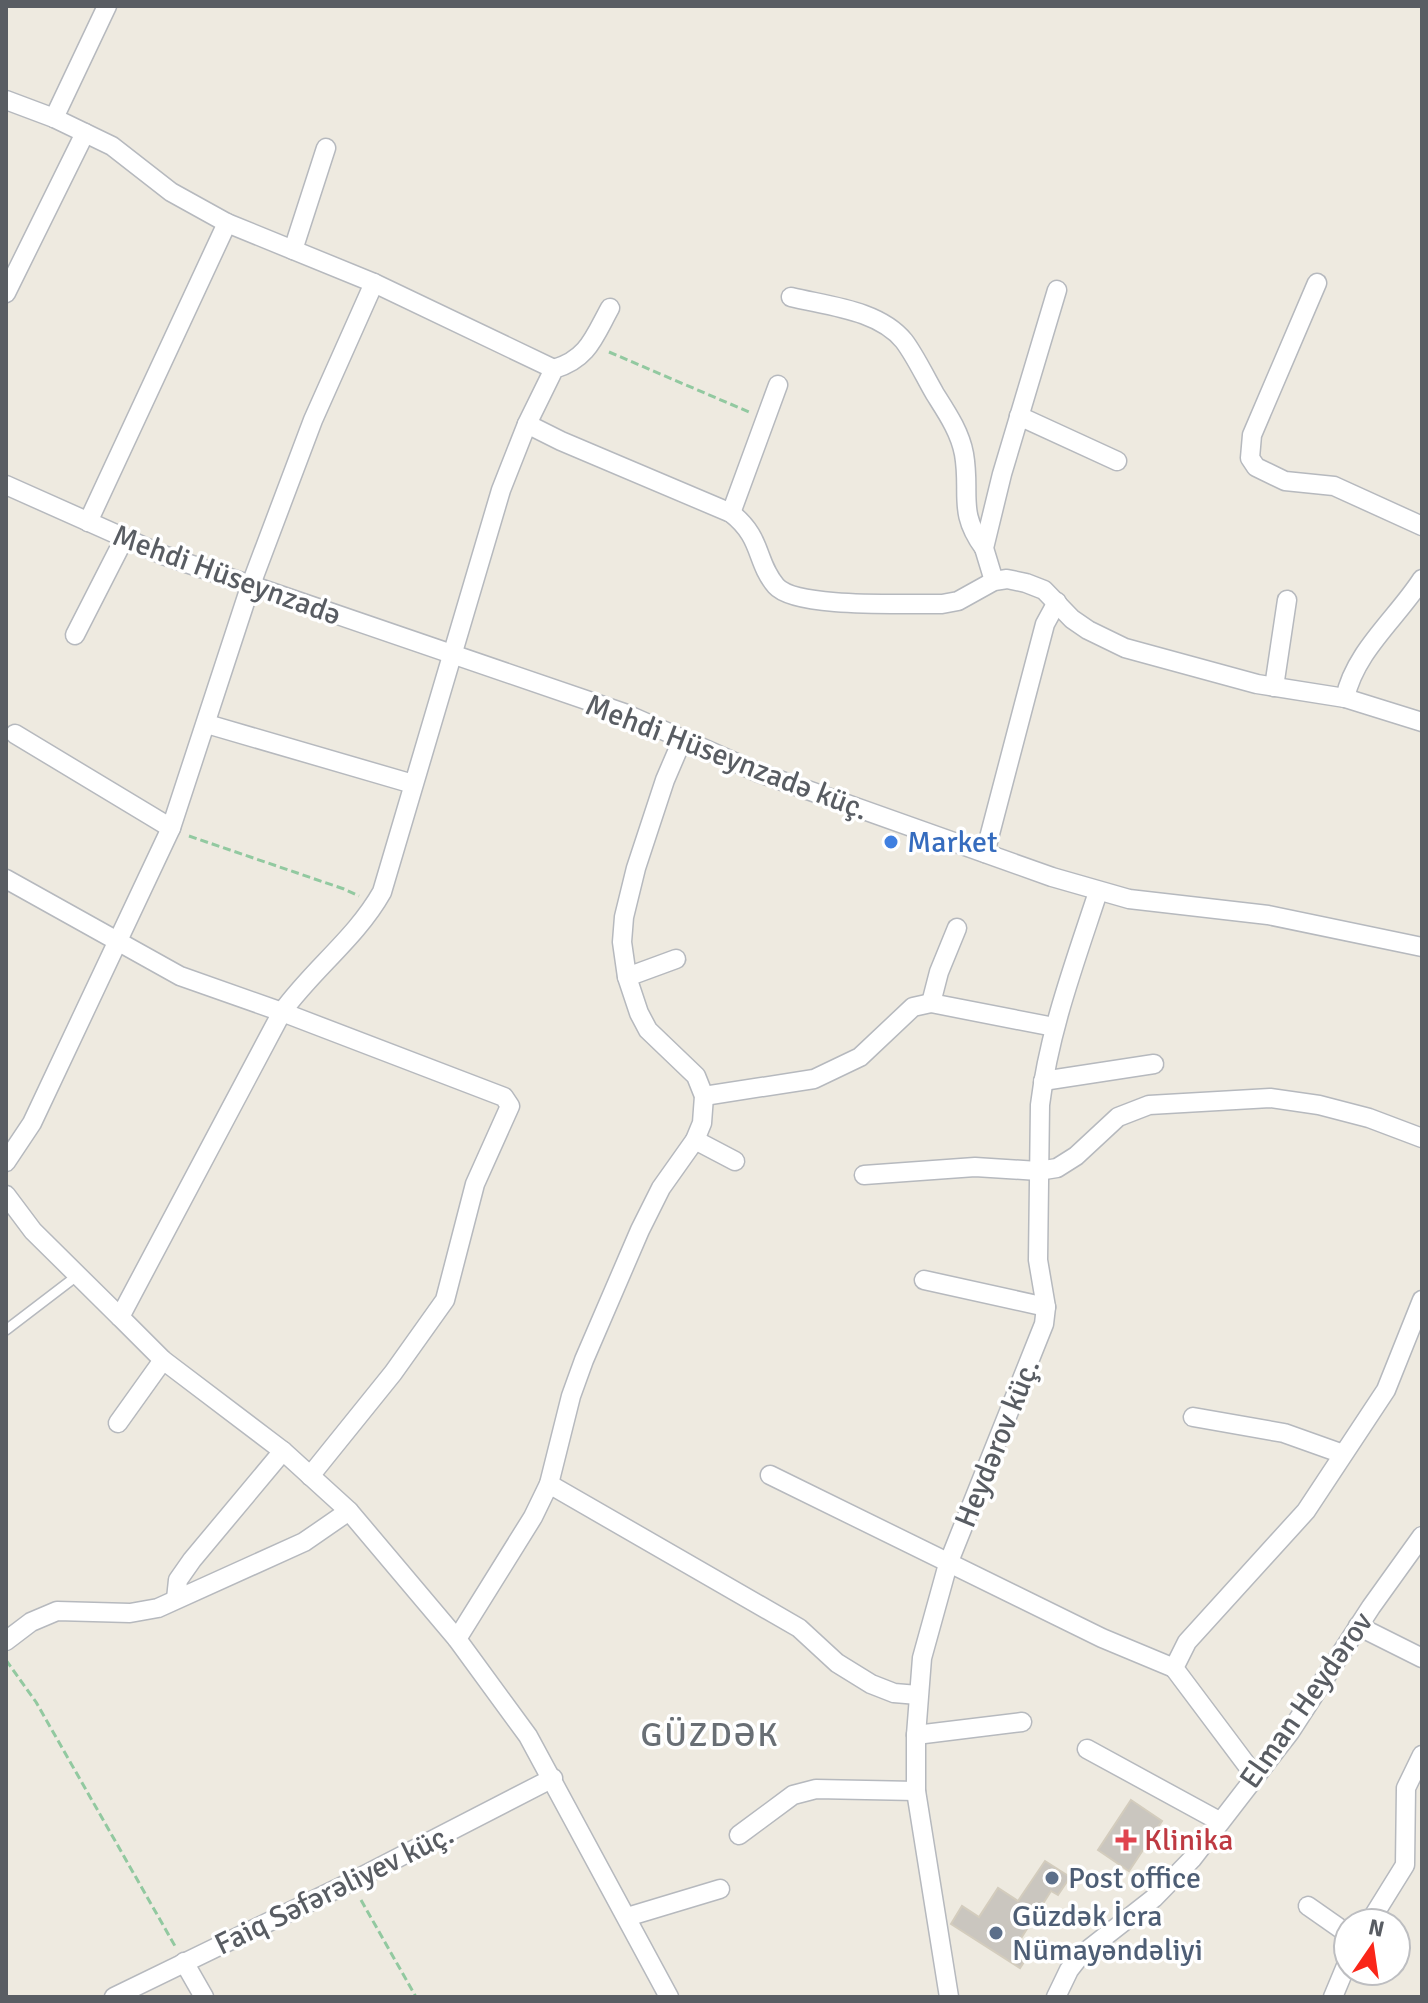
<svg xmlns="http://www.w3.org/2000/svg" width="1428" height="2003" viewBox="0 0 1428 2003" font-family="Signika,sans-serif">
  <rect width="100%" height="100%" fill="#eeeae0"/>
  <!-- building -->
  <g fill="#cac6bf" stroke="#d3ccbd" stroke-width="2">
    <polygon points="1131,1800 1162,1821 1129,1871 1098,1850"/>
    <polygon points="1045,1861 1070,1877 1058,1895 1051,1891 1018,1943 1031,1951 1020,1968 951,1924 962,1906 979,1917 998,1888 1018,1901"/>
  </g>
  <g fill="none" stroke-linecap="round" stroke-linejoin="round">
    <!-- lane casing -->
    <g stroke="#b6b9be" stroke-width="12">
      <polyline id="lane" points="6,1330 78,1275"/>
    </g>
    <!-- street casing -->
    <g stroke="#b6b9be" stroke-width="21">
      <g id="street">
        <polyline points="6,100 54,118 112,146 171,192 227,223 374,283 554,369"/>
        <polyline points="54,118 107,6"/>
        <polyline points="293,250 326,148"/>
        <polyline points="1317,283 1252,435 1250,458 1256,467 1285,481 1334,486 1422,526"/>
        <polyline points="6,293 85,133"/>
        <path d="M791,297C828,306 879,310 904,341C916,357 925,377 935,394C947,413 960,432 964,454C971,495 957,511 984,548"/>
        <path d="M610,308C594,337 588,359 554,369L527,424L501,490L382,892C356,938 313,969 282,1012L120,1317L163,1360L283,1451L349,1511L457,1639L528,1736L669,1997"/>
        <polyline points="1019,416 1117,461"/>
        <path d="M527,424L561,441L731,513C763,538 755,561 776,586C796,609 909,603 942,604L958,601L994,581L1007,579L1026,583L1044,590L1072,619L1088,630L1125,648L1257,684L1345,698L1422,722"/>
        <polyline points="6,485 163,555 624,713 757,772 1052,877 1129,899 1268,915 1422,947"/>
        <polyline points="731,513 778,385"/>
        <polyline points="88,522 227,223"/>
        <polyline points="994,581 984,548 1002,474 1057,290"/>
        <polyline points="75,635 124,539"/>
        <polyline points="1274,687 1287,600"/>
        <path d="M1345,698C1355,651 1397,618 1422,579"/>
        <polyline points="207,724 413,784"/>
        <polyline points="15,734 171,828"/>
        <polyline points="985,853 1045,624 1057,602"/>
        <polyline points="6,879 180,976 282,1012 504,1097 510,1106 475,1184 445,1300 393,1373 310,1476"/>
        <polyline points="627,977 676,959"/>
        <polyline points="931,1003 939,972 957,928"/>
        <polyline points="1043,1081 1154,1064"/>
        <polyline points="704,1096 814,1079 860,1057 913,1007 931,1003 1054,1027"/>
        <polyline points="695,1140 735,1161"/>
        <polyline points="6,1162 32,1123 171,828 250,587 313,420 374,283"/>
        <polyline points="864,1175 975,1167 1038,1171 1057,1168 1076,1156 1118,1117 1149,1105 1270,1098 1319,1105 1369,1118 1422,1138"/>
        <polyline points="6,1195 33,1231 120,1317"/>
        <polyline points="924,1280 1046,1307"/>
        <polyline points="1193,1417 1284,1433 1343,1454"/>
        <polyline points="118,1423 163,1360"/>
        <polyline points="770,1475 1102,1638 1174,1668"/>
        <polyline points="549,1484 799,1628 837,1663 871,1684 894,1693 918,1695"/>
        <polyline points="176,1599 178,1580 192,1560 283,1451"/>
        <polyline points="1358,1626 1422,1658"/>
        <polyline points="457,1639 533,1517 549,1484 571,1396 584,1360 640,1230 661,1188 695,1140 702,1123 704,1096 696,1076 648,1030 639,1013 627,977 622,942 624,917 636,868 665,780 683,738"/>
        <polyline points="6,1641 31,1622 57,1611 130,1613 158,1608 304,1542 349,1511"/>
        <polyline points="916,1735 1022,1722"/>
        <polyline points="1087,1749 1219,1821"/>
        <polyline points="1255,1776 1174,1668 1187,1642 1306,1511 1386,1390 1422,1300"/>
        <polyline points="739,1835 793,1795 816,1789 916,1791"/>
        <polyline points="1308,1906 1348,1934"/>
        <polyline points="627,1917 720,1889"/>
        <polyline points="1369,1923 1405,1865 1406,1788 1422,1755"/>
        <polyline points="184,1962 204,1997"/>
        <polyline points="114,1997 351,1882 553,1778"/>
        <path d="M949,1997L916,1791V1735L922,1658L948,1564L1044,1324L1046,1307L1038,1260L1040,1105C1049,1031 1075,962 1098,892"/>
        <polyline points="1056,1997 1069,1970 1080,1956 1154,1898 1192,1859 1290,1732 1371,1607 1422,1536"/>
        <polyline points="1333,1997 1348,1961"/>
      </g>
    </g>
    <!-- path -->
    <g stroke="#92c9a0" stroke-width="3" stroke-dasharray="8 4" stroke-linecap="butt">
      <polyline points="609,352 749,412"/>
      <polyline points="189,836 344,889 359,896"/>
      <polyline points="6,1660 36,1702 175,1946"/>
      <polyline points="361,1900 416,1997"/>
    </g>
    <!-- lane -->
    <use href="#lane" stroke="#fff" stroke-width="9"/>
    <!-- street -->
    <use href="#street" stroke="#fff" stroke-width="18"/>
  </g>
  <!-- markers -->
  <circle fill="#3f7fe0" stroke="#fff" stroke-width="3" cx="891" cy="842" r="8"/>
  <path fill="#e0444e" stroke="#fff" stroke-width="3" d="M1122 1828h8v8h8v8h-8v8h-8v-8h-8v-8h8z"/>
  <g fill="#5c6f8a" stroke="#fff" stroke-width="3">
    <circle cx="1052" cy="1878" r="8"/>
    <circle cx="996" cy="1933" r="8"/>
  </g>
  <g text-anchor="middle" stroke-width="7" stroke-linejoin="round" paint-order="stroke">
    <!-- street labels -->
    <g font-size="30" fill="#595d63" stroke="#fff">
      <text transform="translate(227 575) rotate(20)" y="10">Mehdi Hüseynzadə</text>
      <text transform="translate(727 757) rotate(21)" y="10">Mehdi Hüseynzadə küç.</text>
      <text transform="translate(997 1443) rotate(-68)" y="10">Heydərov küç.</text>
      <text transform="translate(1306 1700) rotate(-55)" y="10">Elman Heydərov</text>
      <text transform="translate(334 1889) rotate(-26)" y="10">Faiq Səfərəliyev küç.</text>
    </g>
    <!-- shop labels -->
    <g font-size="30" fill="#366cbe" stroke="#fff" text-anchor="start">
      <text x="907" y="852">Market</text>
    </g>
    <!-- health labels -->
    <g font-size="30" fill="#be3a42" stroke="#fff" text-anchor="start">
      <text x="1144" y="1850">Klinika</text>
    </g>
    <!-- service labels -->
    <g font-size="30" fill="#4e5e75" stroke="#fff" text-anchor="start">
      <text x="1068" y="1888">Post office</text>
      <text x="1012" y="1926">Güzdək İcra<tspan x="1012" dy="34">Nümayəndəliyi</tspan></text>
    </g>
    <!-- quarter labels -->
    <g font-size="34" letter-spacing="2" fill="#696f75" stroke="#fff">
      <text x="710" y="1746">GÜZDƏK</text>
    </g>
  </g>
  <!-- border -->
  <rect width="1428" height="2003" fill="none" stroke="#595d63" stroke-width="16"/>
  <!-- north arrow -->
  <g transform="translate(1372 1947) rotate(13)"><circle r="38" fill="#ffffff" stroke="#bdbec1" stroke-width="2"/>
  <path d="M0-6L14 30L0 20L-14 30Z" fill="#fa2619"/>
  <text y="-12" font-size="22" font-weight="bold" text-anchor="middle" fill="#595d63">N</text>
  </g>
</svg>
